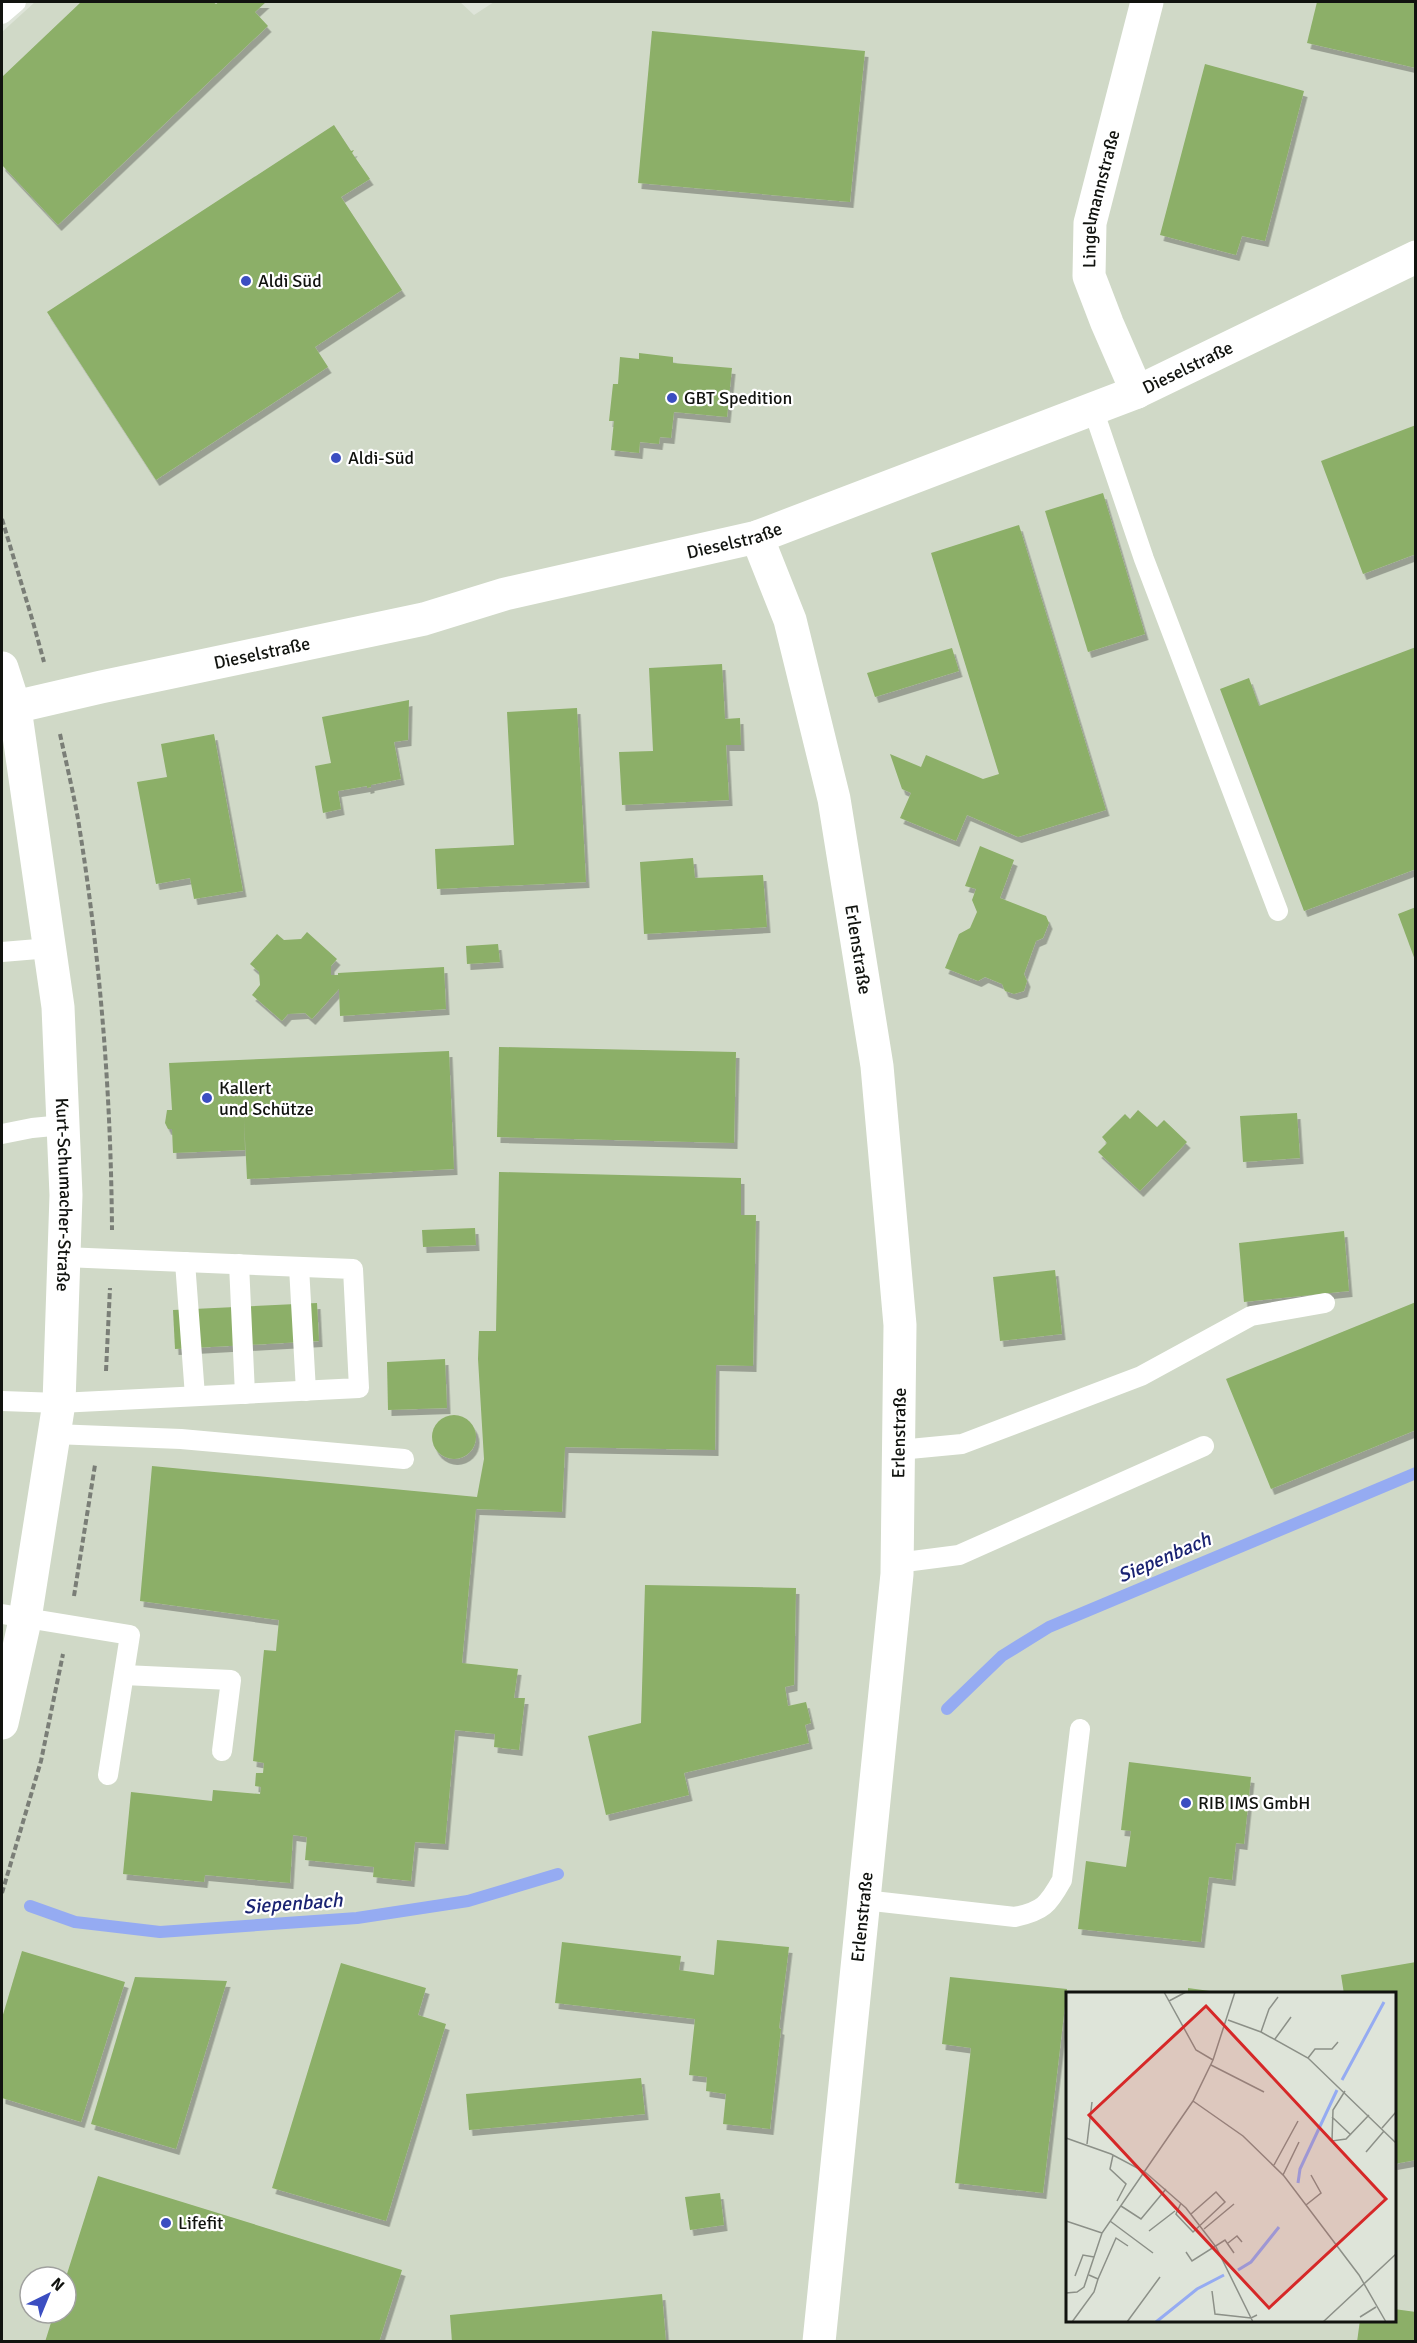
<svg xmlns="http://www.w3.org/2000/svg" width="1417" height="2343" viewBox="0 0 1417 2343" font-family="Signika,sans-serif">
  <defs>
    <filter id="shadow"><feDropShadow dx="3.5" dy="6" stdDeviation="0" flood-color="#0004"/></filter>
  </defs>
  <rect width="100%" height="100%" fill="#dee4d9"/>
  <!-- built -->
  <path fill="#d0d9c7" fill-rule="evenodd" d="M35,2H460L474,15L494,2H1415V2341L2,2342V32ZM1068,1994H1394V2320H1068ZM30,2277H66V2313H30Z"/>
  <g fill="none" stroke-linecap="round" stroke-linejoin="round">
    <!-- stream -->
    <g stroke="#95abf2" stroke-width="12">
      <polyline points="947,1709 1002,1656 1049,1627 1416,1473"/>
      <polyline points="30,1906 75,1922 160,1932 357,1918 468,1901 558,1874"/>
    </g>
  </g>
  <!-- building -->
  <g fill="#8caf68" filter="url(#shadow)">
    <polygon points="81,2 213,2 216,4 219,2 266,2 255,12 268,26 58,225 2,165 2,77"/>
    <polygon points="1317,2 1416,2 1416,68 1307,43"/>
    <polygon points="652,31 865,51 850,202 638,183"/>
    <polygon points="1205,64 1304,91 1265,241 1242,236 1236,255 1160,235"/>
    <polygon points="334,125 351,151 354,150 352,153 370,179 341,197 402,290 315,347 328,367 156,480 47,312"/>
    <polygon points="639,353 673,357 673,363 732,368 727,417 674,412 671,438 660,437 659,444 640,442 639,453 611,450 614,421 609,421 613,384 618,384 620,357 639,359"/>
    <polygon points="1416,425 1416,554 1363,574 1321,461"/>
    <polygon points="1103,493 1145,634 1088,652 1045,511"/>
    <polygon points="1019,525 1106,810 1018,837 967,815 956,841 900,818 911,793 902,789 890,754 921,767 926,755 983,779 999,774 931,553"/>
    <polygon points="1416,647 1416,869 1304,911 1220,689 1249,678 1259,706"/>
    <polygon points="952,648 959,671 875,697 867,673"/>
    <polygon points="722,664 725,719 740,718 741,745 726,745 729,800 622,805 619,752 653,751 649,668"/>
    <polygon points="409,700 408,740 394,742 401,779 371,785 371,787 367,788 367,786 338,791 341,809 323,813 315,766 331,763 322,717"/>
    <polygon points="577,708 586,882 437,889 435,849 514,845 507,712"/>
    <polygon points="214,734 243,891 194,899 190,878 156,884 137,782 167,777 161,744"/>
    <polygon points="980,846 1014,860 1000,898 1046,916 1049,923 1043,938 1036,941 1024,974 1027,981 1024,991 1014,994 1005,991 1002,984 985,977 978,981 945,968 959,934 970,928 977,912 972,900 976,889 965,886"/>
    <polygon points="693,858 695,878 763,875 767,927 644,934 640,862"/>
    <polygon points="1416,907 1416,960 1415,960 1398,914"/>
    <polygon points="307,932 337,959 331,966 331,975 338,975 338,973 444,967 446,1009 340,1016 339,989 312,1019 305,1013 288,1014 282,1021 252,995 260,985 259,972 250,964 277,934 284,940 301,939"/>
    <polygon points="498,944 500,962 467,964 466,946"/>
    <polygon points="499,1047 736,1052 734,1143 497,1137"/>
    <polygon points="449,1051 454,1169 247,1179 244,1119 245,1150 173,1153 172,1129 168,1129 165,1123 167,1110 172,1110 169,1063"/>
    <polygon points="1138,1110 1157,1127 1164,1120 1187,1142 1140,1191 1098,1152 1107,1143 1102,1137 1125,1114 1130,1119"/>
    <polygon points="1297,1113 1300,1158 1243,1162 1240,1116"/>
    <polygon points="499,1172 741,1178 741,1215 756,1215 753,1366 716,1365 715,1450 565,1447 562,1512 476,1509 462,1663 518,1669 514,1698 525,1698 519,1750 494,1747 495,1734 455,1730 445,1844 415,1842 411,1881 373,1877 374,1867 305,1860 307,1837 293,1835 290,1883 205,1875 204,1882 123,1874 131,1792 212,1801 213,1790 260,1794 261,1787 255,1786 256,1773 263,1773 264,1763 253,1761 264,1650 276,1651 279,1620 140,1601 152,1466 477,1497 484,1459 478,1359 479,1331 496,1331"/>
    <polygon points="475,1228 476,1245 423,1247 422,1230"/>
    <polygon points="1344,1231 1349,1291 1244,1302 1239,1243"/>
    <polygon points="1055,1270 1062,1334 1000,1341 993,1277"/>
    <polygon points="1416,1302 1416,1430 1271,1489 1226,1379"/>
    <polygon points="317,1303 319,1341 175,1349 173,1310"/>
    <polygon points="445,1359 447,1408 388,1410 387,1362"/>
    <circle cx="454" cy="1437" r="22"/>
    <polygon points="645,1585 796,1588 794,1685 785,1687 788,1706 806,1702 811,1723 805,1725 809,1743 684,1773 689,1795 606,1815 588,1736 641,1723"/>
    <polygon points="1129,1762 1251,1777 1244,1844 1236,1843 1232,1880 1209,1877 1201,1942 1078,1929 1086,1861 1126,1867 1131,1831 1121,1830"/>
    <polygon points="717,1940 789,1947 779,2028 781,2029 770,2129 723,2124 726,2094 706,2091 707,2077 689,2075 695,2019 555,2003 562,1942 681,1956 679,1970 714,1975"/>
    <polygon points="22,1951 125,1982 81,2122 2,2098 2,2018"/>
    <polygon points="1416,1962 1416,2160 1394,2164 1394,1994 1344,1994 1341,1975"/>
    <polygon points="341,1963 426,1988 418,2015 446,2024 386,2221 272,2188"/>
    <polygon points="135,1977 227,1981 176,2149 91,2124"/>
    <polygon points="950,1977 1067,1989 1043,2193 955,2183 971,2048 942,2044"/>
    <polygon points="1188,1988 1217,1992 1216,1994 1188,1994"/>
    <polygon points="641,2078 645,2114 469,2130 466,2094"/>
    <polygon points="98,2176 402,2270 379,2342 45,2342 54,2313 66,2313 66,2277"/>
    <polygon points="720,2193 724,2225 690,2230 685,2197"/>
    <polygon points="662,2294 666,2342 452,2342 450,2315"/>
    <polygon points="1394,2309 1416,2312 1416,2342 1357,2342 1360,2320 1394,2320"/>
  </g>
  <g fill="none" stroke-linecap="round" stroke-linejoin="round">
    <!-- path -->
    <g stroke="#7a7e77" stroke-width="4" stroke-dasharray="6 3" stroke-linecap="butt">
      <polyline points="2,519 33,622 44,662"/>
      <path d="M60,734C66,762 73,791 78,819C100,954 111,1093 112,1230"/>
      <polyline points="106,1371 110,1288"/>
      <polyline points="74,1596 95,1465"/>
      <polyline points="2,1893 41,1761 63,1654"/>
    </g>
    <!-- service -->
    <g stroke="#fff" stroke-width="20">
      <polyline points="2,14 16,2"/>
      <polyline points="1093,409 1144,559 1278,911"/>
      <polyline points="2,952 50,948"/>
      <polyline points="2,1134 32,1128 63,1125"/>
      <polyline points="185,1262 195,1396"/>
      <polyline points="239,1264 245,1394"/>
      <polyline points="299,1267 306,1391"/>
      <polyline points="2,1401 59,1403 359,1388 353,1269 64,1257"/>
      <polyline points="54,1434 181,1439 404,1459"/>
      <polyline points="899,1450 962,1444 1141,1376 1251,1316 1325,1303"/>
      <polyline points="897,1563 959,1555 1204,1446"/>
      <polyline points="2,1614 130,1635 108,1775"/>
      <polyline points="124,1675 231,1680 222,1751"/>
      <path d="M864,1900L1015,1917C1043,1911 1048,1905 1062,1880L1080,1729"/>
    </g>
    <!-- minor -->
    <g stroke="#fff" stroke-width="33">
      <path id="s1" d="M1137,392L1107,323L1089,276L1090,223L1147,2"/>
      <path id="s2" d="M757,537L790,620L834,799L877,1066L900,1325L897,1574L819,2342"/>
      <path id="s3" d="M2,668L15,708L58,1007L66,1195L59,1403L24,1625L2,1723"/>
      <path id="s4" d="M2,710L101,687L424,619L505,594L757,537L1137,392L1416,257"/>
    </g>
  </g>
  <!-- markers -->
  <g fill="#3b4ec1" stroke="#fff" stroke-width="2">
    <circle cx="246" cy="281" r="6"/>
    <circle cx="672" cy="398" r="6"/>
    <circle cx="336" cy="458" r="6"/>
    <circle cx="207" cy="1098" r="6"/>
    <circle cx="1186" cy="1803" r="6"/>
    <circle cx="166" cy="2223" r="6"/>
  </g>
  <g text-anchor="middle" stroke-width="4.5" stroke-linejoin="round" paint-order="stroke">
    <!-- street labels -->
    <g font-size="18" fill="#11130f" stroke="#fff">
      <text dy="6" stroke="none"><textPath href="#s1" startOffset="204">Lingelmannstraße</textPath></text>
      <text dy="6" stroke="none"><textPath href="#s4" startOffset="1238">Dieselstraße</textPath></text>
      <text dy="6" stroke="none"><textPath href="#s4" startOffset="752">Dieselstraße</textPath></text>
      <text dy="6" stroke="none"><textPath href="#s4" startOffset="266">Dieselstraße</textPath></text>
      <text dy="6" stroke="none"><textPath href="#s2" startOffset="426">Erlenstraße</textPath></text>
      <text dy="6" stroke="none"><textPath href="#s3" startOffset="532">Kurt-Schumacher-Straße</textPath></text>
      <text transform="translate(899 1433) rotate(-89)" y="6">Erlenstraße</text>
      <text transform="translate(862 1917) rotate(-84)" y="6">Erlenstraße</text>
    </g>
    <!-- poi labels -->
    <g font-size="18" fill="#11130f" stroke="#fff" text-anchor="start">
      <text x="258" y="287">Aldi Süd</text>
      <text x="684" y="404">GBT Spedition</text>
      <text x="348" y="464">Aldi-Süd</text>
      <text x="219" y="1094">Kallert<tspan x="219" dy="21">und Schütze</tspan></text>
      <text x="1198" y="1809">RIB IMS GmbH</text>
      <text x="178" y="2229">Lifefit</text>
    </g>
    <!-- water labels -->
    <g font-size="20" font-style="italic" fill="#1a2372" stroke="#fff">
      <text transform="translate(1164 1557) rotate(-23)" y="7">Siepenbach</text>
      <text transform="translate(293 1903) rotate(-4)" y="7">Siepenbach</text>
    </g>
  </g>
  <!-- overview -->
  <g transform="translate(1066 1992)">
    <rect width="330" height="330" fill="#dee4d9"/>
    <path fill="none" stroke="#95abf2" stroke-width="3" d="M276,88L318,10M232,191L234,177L271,98M172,278L185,270L213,235M90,330L131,297L158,283"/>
    <path fill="none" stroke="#8c9088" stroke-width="1.5" d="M98,0L130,58L147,68M103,9L120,0M162,28L195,40L242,66L330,151M195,40L203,17L212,5M209,47L225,25M242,66L249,57H266L272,50M145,73L198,100M279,99L267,118L266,149L280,147L303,123M127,109L177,144L218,184L293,283L320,330M266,125L285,143M316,136L330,120M0,146L45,162L79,180L120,216L150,255L187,330M21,152L26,110M300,160L318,139M47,163L44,177L60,192L51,209M208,173L232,129M217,183L233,150M115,211L110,222L127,240L159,210L150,200L125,222M240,213L255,201L245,183M55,214L75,227L100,197M0,229L36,241M44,229L87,261M138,237L168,212M83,239L109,219M162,251L171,244L176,250M120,260L126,269L159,248L168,261M23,283L32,287L50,246L62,254M9,284L17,263L28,265M146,299L149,322L185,326L191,323M0,301L11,300L18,295L36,241L127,109L147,68L169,0M294,325L310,315M6,330L28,300L32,287M61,330L94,285M257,330L330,262"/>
    <path fill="#d62828" fill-opacity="0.15" stroke="#d62828" stroke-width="3" d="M140,14L320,207L203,316L23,123Z"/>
    <rect width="330" height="330" fill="none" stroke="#11130f" stroke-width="3"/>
  </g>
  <!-- border -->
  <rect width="1417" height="2343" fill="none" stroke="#11130f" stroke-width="6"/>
  <!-- north arrow -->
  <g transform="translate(48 2295) rotate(43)"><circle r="28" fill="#ffffff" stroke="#a0a19f" stroke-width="1.5"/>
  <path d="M0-4.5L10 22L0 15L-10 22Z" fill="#3b4ec1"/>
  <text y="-9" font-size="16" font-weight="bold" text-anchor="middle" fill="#11130f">N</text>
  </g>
</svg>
